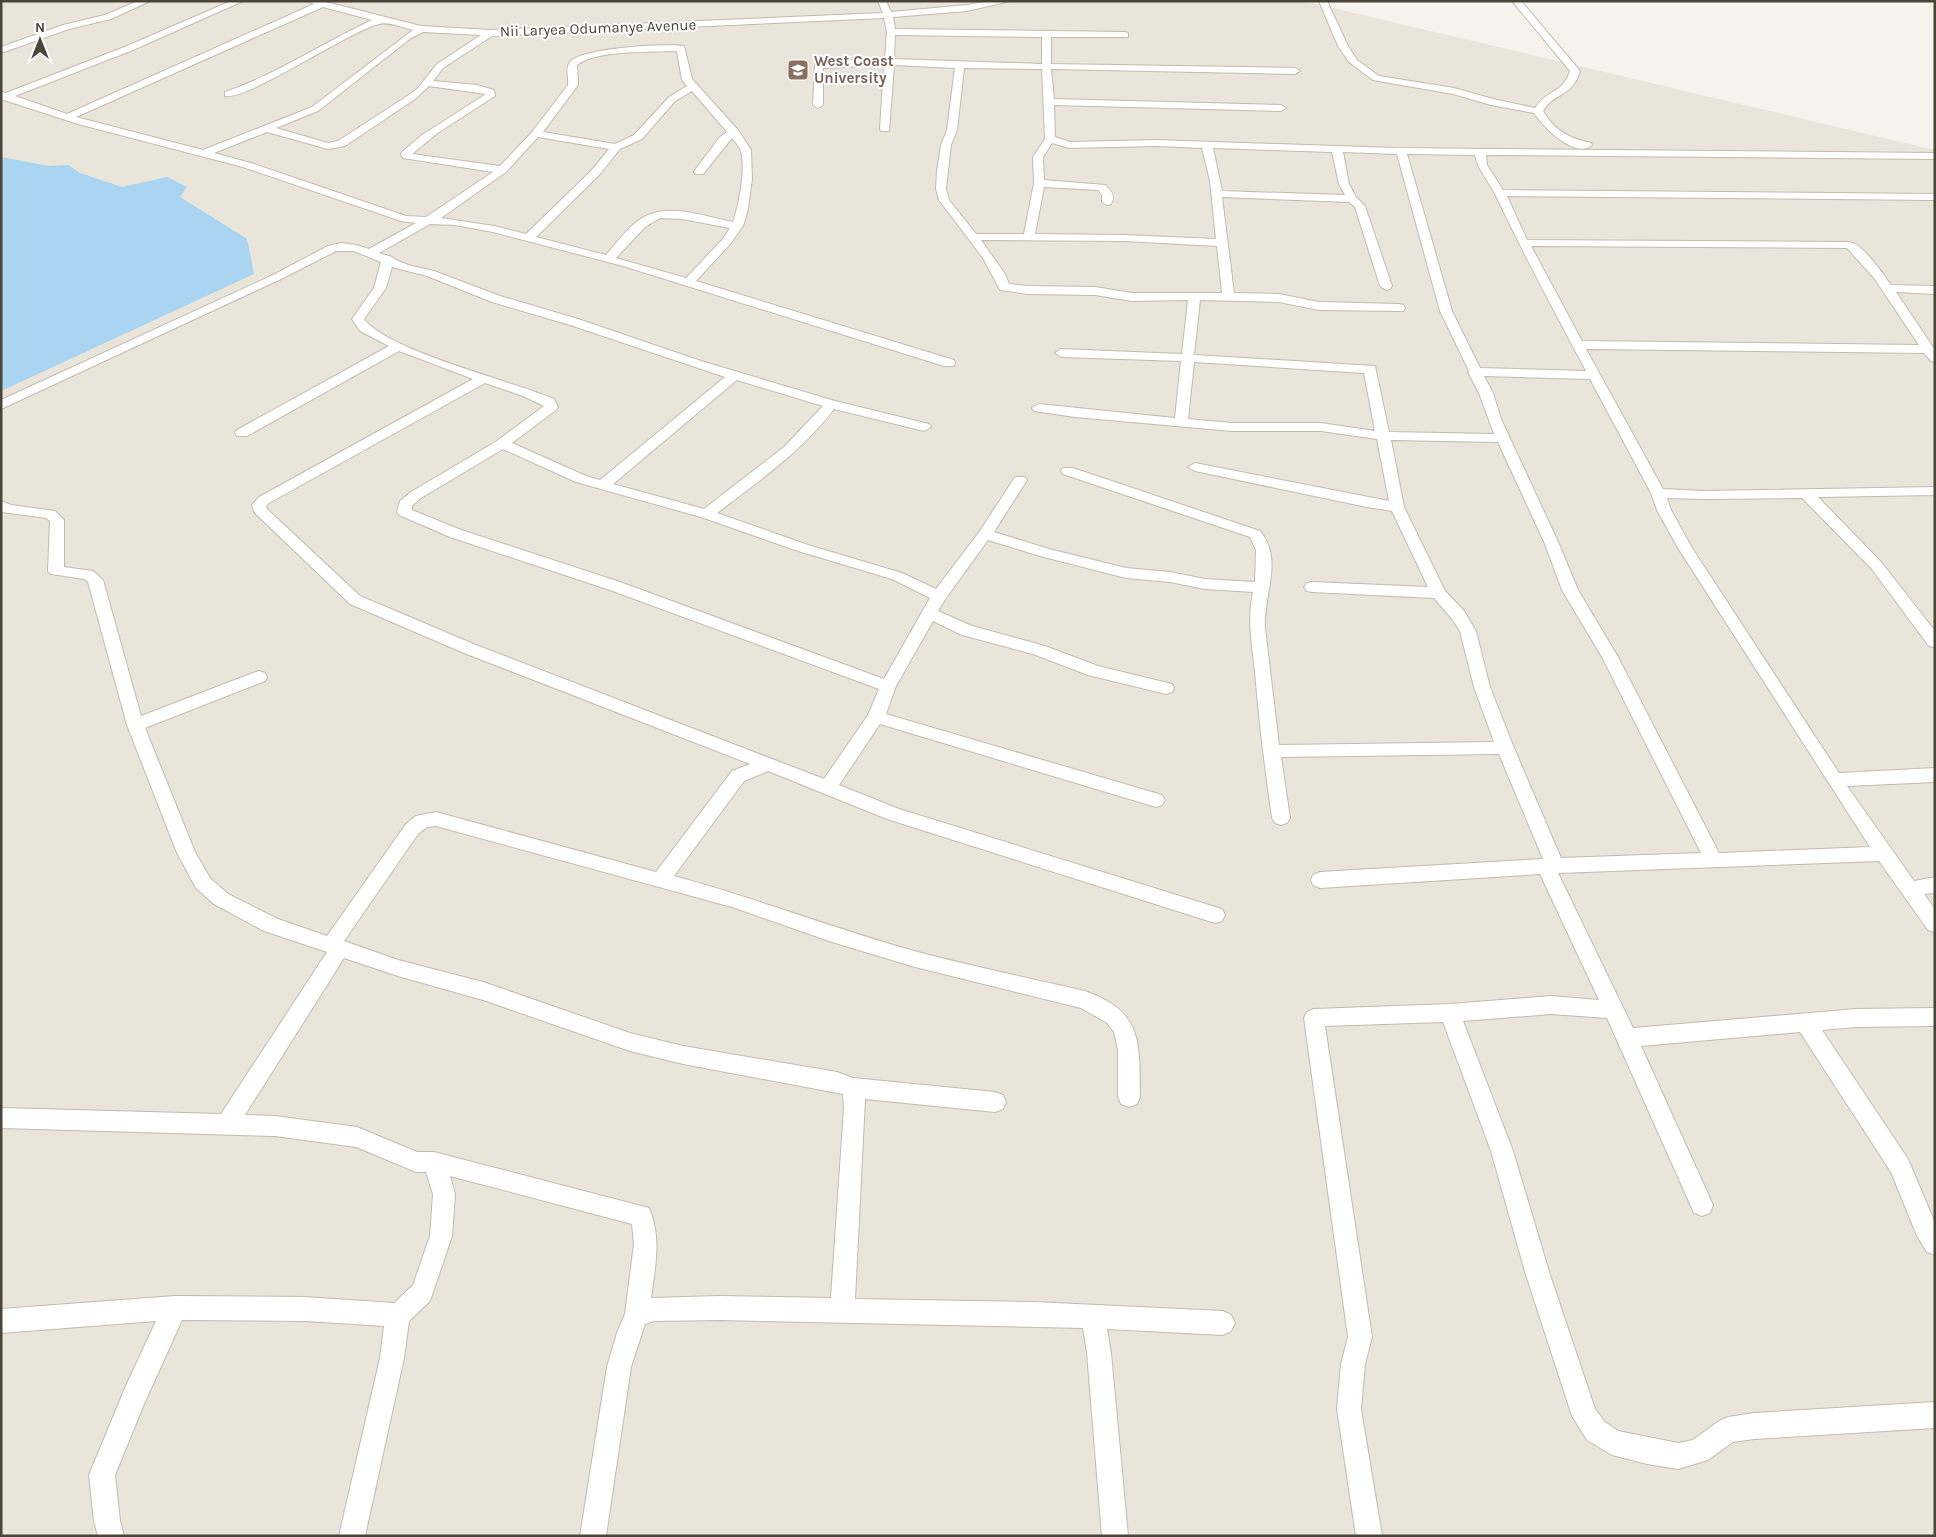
<svg xmlns="http://www.w3.org/2000/svg" width="1936" height="1537" viewBox="0 0 1936 1537" font-family="Karla,sans-serif">
  <rect width="100%" height="100%" fill="#f6f3ec"/>
  <!-- residential -->
  <polygon fill="#eae5da" points="1,1 1303,1 1935,150 1935,1536 1,1536"/>
  <!-- water -->
  <polygon fill="#a9d4f2" points="1,157 49,166 68,165 80,173 122,187 167,177 187,187 180,197 247,239 254,274 1,391"/>
  <g fill="none" stroke-linecap="round" stroke-linejoin="round">
    <!-- minor casing -->
    <g stroke="#c2bbae" stroke-width="2">
      <g id="minor">
        <polygon points="138,1 150,1 111,19 69,29 1,53 1,47 63,25 105,15"/>
        <path d="M231,1H243L133,50L15,96L67,114L314,4L307,1H322L421,26L490,30L883,13L878,1H886L891,12L967,5L990,1H1010L967,11L893,17L895,29L1125,32L1128,33V37H1051V64L1295,68L1300,71L1295,74L1051,69L1054,99L1281,105L1286,108L1281,111L1054,105L1055,137L1070,142L1157,140L1394,148L1935,153V159L1486,155L1487,165L1503,190L1935,194V200L1507,196L1527,240L1850,242C1864,245 1882,273 1891,285L1935,286V294L1896,292L1935,350V362L1931,361L1924,353L1586,349L1663,489L1703,491L1935,487V495L1818,497L1881,562L1935,631V647L1929,646L1871,568L1802,498L1703,499L1667,498L1671,510L1692,548L1839,773L1935,768V782L1847,786L1914,881L1935,877V893L1924,894L1935,909V932L1928,930L1879,861L1558,873L1633,1028L1856,1009L1935,1008V1026L1856,1027L1822,1030L1908,1159L1935,1223V1255L1927,1252L1917,1236L1891,1172L1800,1032L1641,1046L1713,1205L1710,1213L1702,1216L1694,1213L1607,1018L1551,1014L1463,1021L1513,1151L1550,1275L1595,1409L1605,1422L1618,1431L1678,1443L1693,1440L1719,1421L1728,1417L1754,1413L1935,1402V1428L1754,1439L1733,1442L1708,1460L1678,1469L1647,1464L1612,1455L1587,1440L1572,1416L1526,1275L1491,1151L1443,1022L1325,1026L1372,1337L1365,1364L1361,1409L1382,1536H1356L1337,1409L1341,1364L1348,1337L1304,1018L1307,1012L1314,1009L1450,1004L1551,996L1599,1000L1540,874L1320,888L1313,885L1311,880L1313,875L1320,872L1543,859L1499,754L1281,757L1290,818L1287,823L1281,825L1275,823L1272,818C1265,769 1259,721 1255,672C1252,643 1247,621 1253,592L1205,589L1170,582L1126,578L1040,556L988,540L946,598L938,611L972,626L1045,646L1098,666L1172,684L1174,688L1172,692L1166,694L1088,675L1033,654L962,635L933,621L896,686L886,714L1162,795L1165,800L1162,805L1156,807L880,724L839,785L899,809L1222,909L1225,915L1222,921L1215,923L887,819L768,771L744,781L674,876C755,898 833,928 914,951C971,966 1028,978 1085,991C1144,1012 1139,1043 1140,1097L1137,1104L1129,1107L1121,1104L1118,1097V1050L1114,1032L1107,1023L1081,1008L915,967L832,942L732,907L436,826L427,827L418,834L344,941L398,960L483,982L630,1033L683,1046L837,1072L853,1078L995,1092L1003,1095L1006,1102L1003,1109L995,1112L865,1099L855,1299L1034,1302L1223,1311L1231,1315L1235,1323L1231,1331L1223,1335L1107,1329L1111,1353L1128,1536H1102L1087,1353L1083,1328L720,1320L654,1321L645,1324L631,1367L606,1536H580L607,1367L617,1333L625,1314L634,1244L632,1224L450,1176L455,1194L452,1236L430,1301L409,1321L404,1358L365,1536H339L380,1358L384,1326L305,1321L182,1320L144,1404L115,1475L120,1521L124,1536H98L94,1521L89,1475L125,1388L156,1321L1,1333V1309L175,1296L305,1297L394,1303L413,1285L430,1236L433,1194L426,1172H416L356,1147L275,1136L1,1128V1108L221,1114L327,952L264,931L214,904L196,888L177,853L127,725L88,582L84,579L51,574L48,571L50,521L46,518L2,512L1,501L11,505L55,511L64,520V567L93,571L103,580L141,716L253,673L259,671L265,673L267,677L265,681L145,728L195,852L210,878L228,894L278,919L327,936L406,824L416,816L436,812L656,872L732,771L750,764L464,653L350,604L255,513L252,505L259,497L473,379L399,351L247,436H237L235,433L237,430L389,346L360,331L352,319L374,288L381,262L354,251H336L281,279L1,409V400L273,275L328,246L341,243L356,245L369,249L416,223L401,221L243,167L78,124L1,99V92L6,93L127,46ZM323,7L372,20C323,43 275,75 225,92V96C247,101 347,32 379,24C388,21 404,28 413,30L312,107L203,150L76,117ZM884,18L887,32L885,59L824,61L815,65L813,105L818,108L823,105V68L884,65L880,129L881,131H889L894,65L955,68L947,130L941,145L937,171L936,189L939,200L983,258L1000,290L1028,294L1095,295L1132,301L1188,300L1182,354L1061,349L1055,353L1061,357L1181,361L1175,418L1039,404L1032,408L1034,411L1075,417L1232,431H1321L1377,439L1389,501L1195,463L1188,467L1195,471L1367,507L1392,511L1428,587L1312,582L1307,583L1304,587L1307,591L1312,592L1434,598L1452,619L1460,631L1474,687L1494,742L1279,745L1265,628C1263,595 1284,560 1260,531L1073,468H1063L1061,471L1063,474L1250,537L1256,550L1255,582L1205,579L1170,572L1126,568L1049,549L994,532L1027,480L1025,477H1015L980,531L936,589L902,573L808,545L717,513C759,481 802,451 834,409L924,431L931,427L929,424L835,401L701,361L578,319L500,296L434,271L408,265L394,259L392,257L379,253L430,224L455,225L493,232L623,266L944,366H954L955,363L954,360L696,281L731,243L743,226L748,209L752,179L751,150L738,130L692,79L684,46C667,43 579,48 570,62C565,68 569,77 568,85L532,132L500,166L412,154L439,132L495,96L494,90L477,85L433,81L443,68L492,36ZM423,32L481,35L437,64L417,89L409,95L338,141L328,143L276,128L318,111L411,38ZM895,35L1042,37V64L894,59ZM677,51L682,80L687,86L669,97L634,135L615,144L543,132L578,85L577,65C594,50 653,52 677,51ZM964,68L1042,69L1045,139L1033,157L1034,183L1024,234H976L949,200L946,189L951,145L957,130ZM429,86L486,94L422,135L402,152L401,154L403,158L493,172L426,217L406,216L251,163L214,153L267,132L328,149L345,146L415,99ZM692,91L727,132L720,137L695,170L694,172L695,174H703L732,138C735,142 740,147 741,151C746,170 739,204 733,222C707,217 674,204 648,215C631,222 618,242 606,255L536,237L600,174L620,149L642,139L675,101ZM538,137L609,149L592,170L526,234L494,226L441,218L506,172ZM1052,143L1069,148L1157,146L1202,148L1210,181L1216,239L1124,235L1035,234L1044,187L1098,190L1102,195V202L1107,205L1111,204C1116,196 1111,190 1105,185L1044,180L1043,157ZM1213,148L1332,152L1339,184L1345,195L1222,191ZM1343,152L1397,154L1440,311L1469,371L1468,372L1479,393L1494,434L1389,432L1375,366L1194,355L1200,300L1279,302L1319,310L1403,311L1405,308L1403,305L1399,304L1319,302L1279,294L1234,293L1222,197L1349,202L1355,207L1380,286L1386,290L1390,289L1392,286L1365,206L1356,197L1349,184ZM1407,154L1475,155C1478,171 1489,181 1496,196C1524,255 1555,313 1586,371L1480,368L1452,311ZM660,218L682,219L730,228L723,239L686,278L616,258L645,227ZM981,240L1124,241L1217,246L1222,293H1132L1095,287L1028,286L1009,284L1005,274ZM1531,246L1847,248L1874,278L1919,345L1582,341ZM392,267L427,276L492,302L570,325L725,377L600,480L586,476L512,443L556,410L558,407L554,399C512,381 388,351 364,319L386,288ZM1194,362L1364,373L1375,431L1321,423H1232L1188,419ZM1484,376L1590,379L1651,493L1657,510L1678,548L1870,847L1719,853L1618,657L1578,590L1559,544L1501,419L1493,393ZM737,380L823,406L784,447L704,509L613,484ZM485,383L523,396L544,406L497,441L411,492L400,501L397,512L399,515L450,537L610,590L879,689L868,715L824,779L476,645L360,596L267,509L266,506L269,503ZM1391,440L1498,442L1545,544L1562,590L1602,657L1701,853L1561,858L1514,748L1490,687L1476,631L1464,611L1445,591L1404,507ZM503,449L576,482L701,517L798,551L892,579L930,598L884,679L620,582L461,530L412,510V506L421,498ZM344,958L398,976L483,1000L630,1051L683,1064L843,1094L844,1108L831,1298L720,1296L651,1298C655,1267 662,1238 649,1208L434,1152H417L357,1127L275,1116L245,1115Z"/>
        <path d="M1319,1H1327L1348,46L1357,60L1379,76L1454,88L1493,99L1535,108C1547,89 1563,94 1570,71L1512,1H1521L1580,71C1572,98 1555,91 1543,111C1555,131 1569,138 1591,143L1592,145C1576,160 1543,127 1534,113L1491,105L1453,94L1373,80L1349,62L1338,46Z"/>
      </g>
    </g>
    <!-- minor -->
    <use href="#minor" fill="#fff" fill-rule="evenodd"/>
  </g>
  <!-- icons -->
  <defs>
    <g id="school-square" transform="scale(1.125)"><rect x="-9" y="-9" width="18" height="18" rx="4" fill="#8d6e63" stroke="#fff"/><path d="M0-5L7-2L0 1L-7-2ZM-4 1L0 2.5L4 1V4Q0 6-4 4Z" fill="#fff"/></g>
  </defs>
  <g fill-rule="evenodd">
    <use href="#school-square" x="798" y="70"/>
  </g>
  <g text-anchor="middle" stroke-width="4" stroke-linejoin="round" paint-order="stroke">
    <!-- far-street labels -->
    <g font-size="15" fill="#4b4439" stroke="#fff">
      <text transform="translate(598 28) rotate(-2)" y="5">Nii Laryea Odumanye Avenue</text>
    </g>
    <!-- far-education labels -->
    <g font-size="15" font-weight="bold" fill="#785e54" stroke="#fff" text-anchor="start">
      <text x="814" y="66">West Coast<tspan x="814" dy="17">University</tspan></text>
    </g>
  </g>
  <!-- border -->
  <rect width="1936" height="1537" fill="none" stroke="#4b4439" stroke-width="5"/>
  <!-- north arrow -->
  <g transform="translate(40 40)" stroke="#ffffff" stroke-width="4" paint-order="stroke">
  <path d="M0-4L9 19L0 12L-9 19Z" fill="#4b4439"/>
  <text y="-8" font-size="14" font-weight="bold" text-anchor="middle" fill="#4b4439">N</text>
  </g>
</svg>
